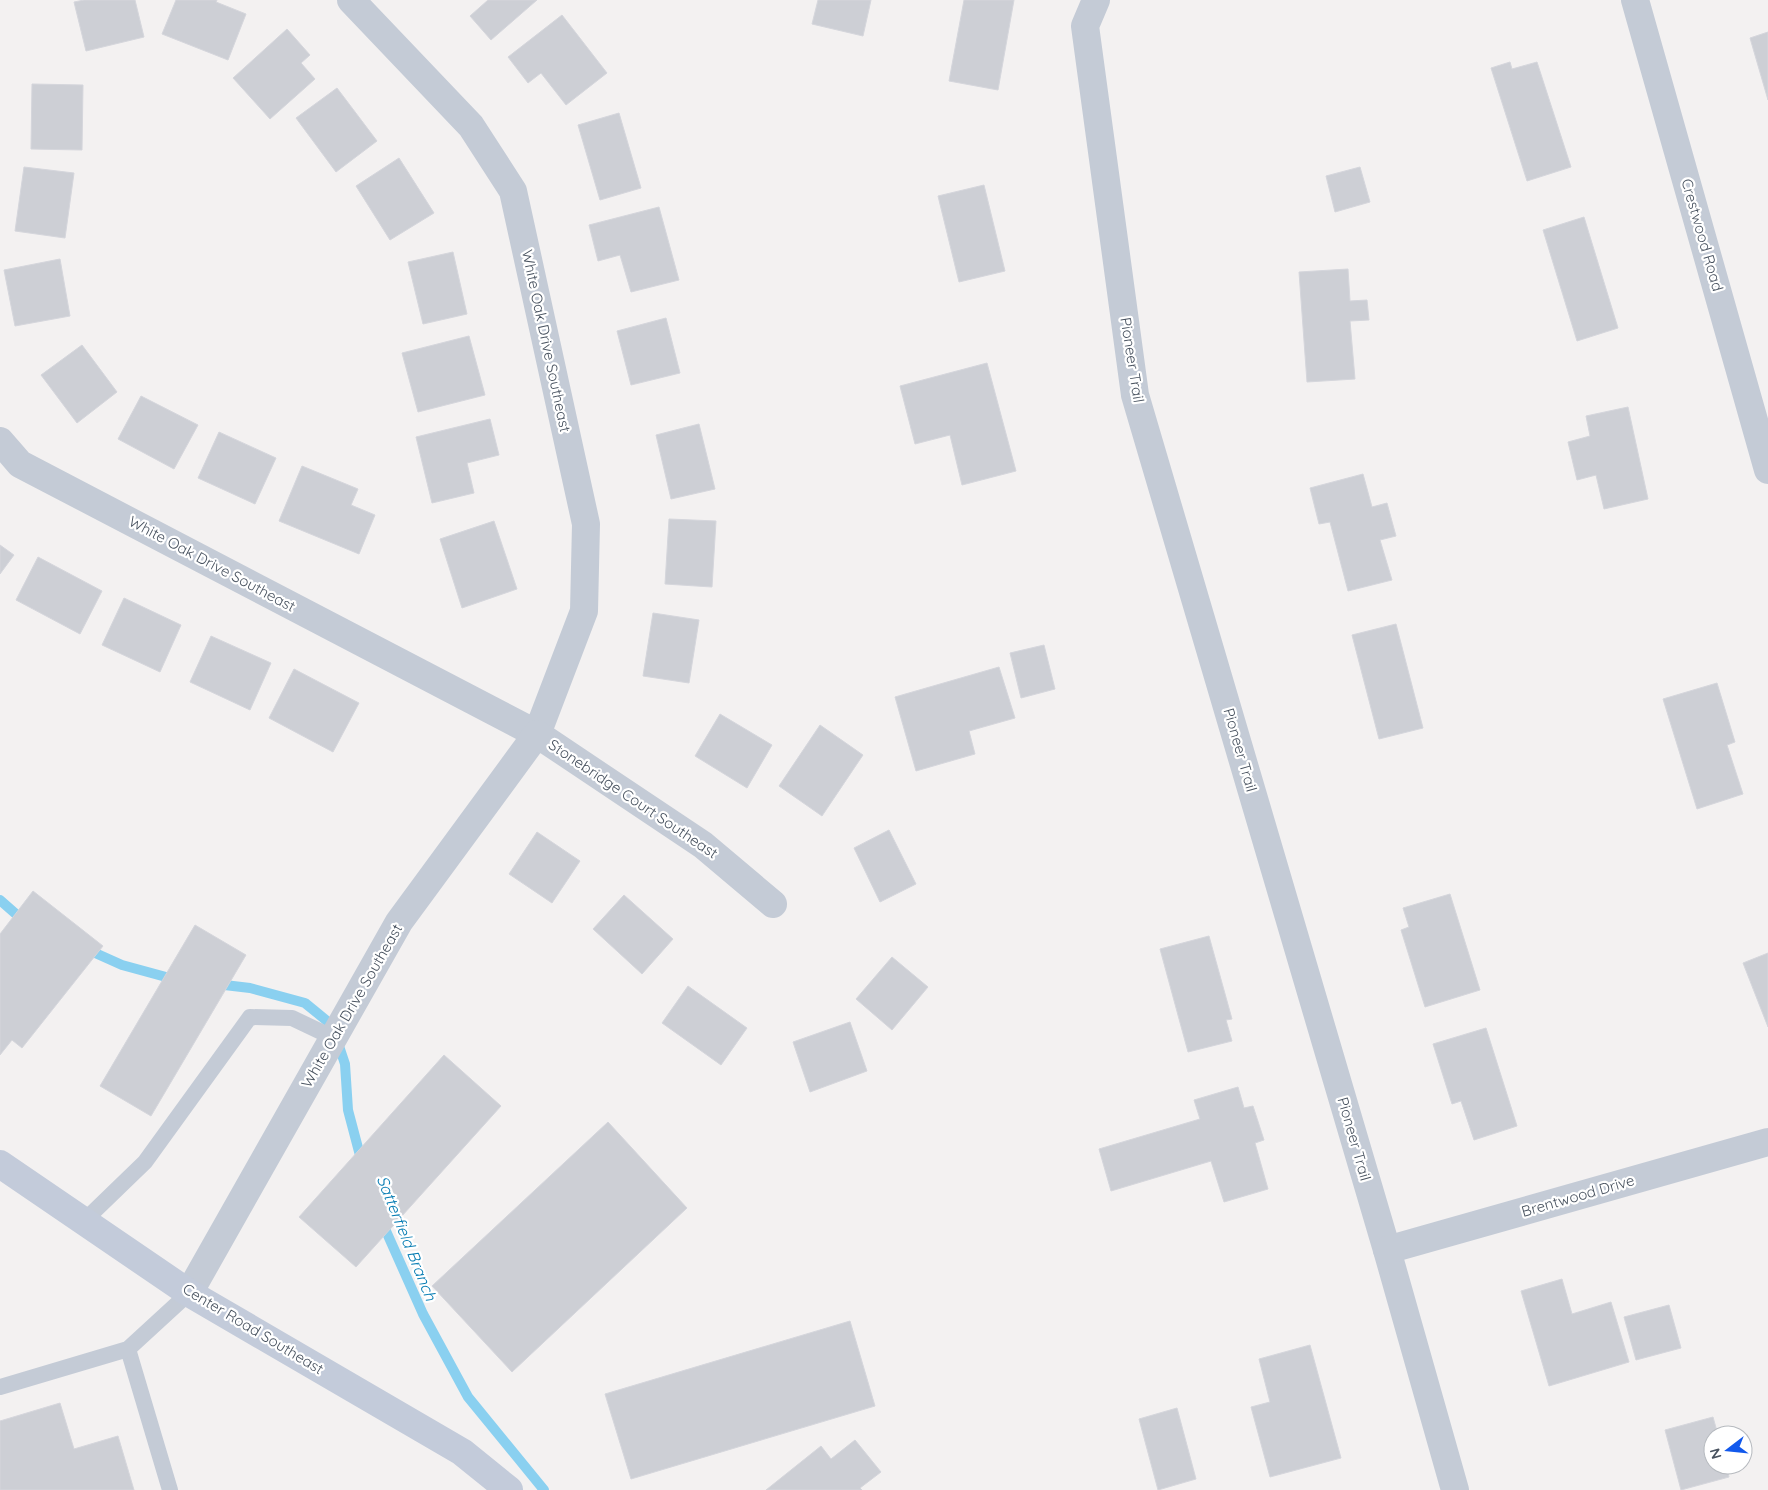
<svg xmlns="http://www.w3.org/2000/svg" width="1768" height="1490" viewBox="0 0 1768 1490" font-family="Quicksand,sans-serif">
  <rect width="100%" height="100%" fill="#f3f1f1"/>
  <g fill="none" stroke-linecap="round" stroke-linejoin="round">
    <!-- stream -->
    <g stroke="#8ad0f0" stroke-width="10">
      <polyline points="0,900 25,922"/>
      <polyline points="84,948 122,965 177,980"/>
      <polyline points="216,984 250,988 305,1003 332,1025 345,1064 348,1110 362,1163"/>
      <polyline points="382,1222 423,1314 468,1397 544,1490"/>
    </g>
  </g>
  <!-- building -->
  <g fill="#cdcfd5" stroke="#d5d6dc">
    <polygon points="84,0 135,0 144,37 86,51 74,2"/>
    <polygon points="176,0 217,0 216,2 246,14 228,60 162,34"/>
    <polygon points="488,0 537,0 491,40 470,16"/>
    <polygon points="818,0 871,0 863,36 812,24"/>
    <polygon points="964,0 1014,0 998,90 949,81"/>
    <polygon points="562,15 607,73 566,105 541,73 528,83 508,57"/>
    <polygon points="287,29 310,55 301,63 315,79 270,119 233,78"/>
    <polygon points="1768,32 1768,100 1750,38"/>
    <polygon points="1510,62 1512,69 1537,62 1571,167 1527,181 1491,68"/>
    <polygon points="32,84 83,85 82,150 31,149"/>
    <polygon points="337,88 377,141 336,172 296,118"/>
    <polygon points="619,113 641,188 600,200 578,125"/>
    <polygon points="399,158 434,213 390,240 356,186"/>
    <polygon points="24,167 74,173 65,238 15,231"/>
    <polygon points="1360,167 1370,202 1335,212 1326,176"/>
    <polygon points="984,185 1005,271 959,282 938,196"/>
    <polygon points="659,207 679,280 631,292 620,255 598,261 589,225"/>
    <polygon points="1584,217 1618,328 1577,341 1543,230"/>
    <polygon points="453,252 467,314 423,324 408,262"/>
    <polygon points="60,259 70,316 15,326 4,270"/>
    <polygon points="1348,269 1350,301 1367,300 1369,320 1350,321 1355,379 1307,382 1299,272"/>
    <polygon points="666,318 680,373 631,385 617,331"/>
    <polygon points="469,336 485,395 418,412 402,353"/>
    <polygon points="82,345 117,392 77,423 41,375"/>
    <polygon points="987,363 1016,471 962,485 950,435 915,444 900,386"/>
    <polygon points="141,396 198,425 174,469 118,439"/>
    <polygon points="1628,407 1648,499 1604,509 1596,475 1577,480 1568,442 1590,436 1586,416"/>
    <polygon points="490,419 499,455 467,463 474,493 432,503 416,437"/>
    <polygon points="699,424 715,489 671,499 656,435"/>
    <polygon points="219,432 276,458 255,504 198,478"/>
    <polygon points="302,466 358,489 351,505 375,515 359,554 279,521"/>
    <polygon points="1363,474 1372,507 1387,503 1396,536 1380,540 1392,580 1348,591 1330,522 1319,524 1310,488"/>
    <polygon points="669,519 716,521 712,587 665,584"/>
    <polygon points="494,521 517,589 462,608 440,539"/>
    <polygon points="0,545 14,555 0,574"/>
    <polygon points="38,557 102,591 80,634 16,600"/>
    <polygon points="124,598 181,625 160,672 102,645"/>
    <polygon points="653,613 699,620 689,683 643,676"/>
    <polygon points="1396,624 1423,728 1379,739 1352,635"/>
    <polygon points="211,636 271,663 250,710 190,682"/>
    <polygon points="1044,645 1055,689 1021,698 1010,653"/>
    <polygon points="999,667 1015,718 969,731 975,754 916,771 895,697"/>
    <polygon points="294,669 359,703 333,752 269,718"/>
    <polygon points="1717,683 1735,742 1727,745 1743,794 1697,809 1663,699"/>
    <polygon points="720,714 772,745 747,788 695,756"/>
    <polygon points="820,725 863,755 822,816 779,786"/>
    <polygon points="889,830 916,884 880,902 854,848"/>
    <polygon points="537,832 580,861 552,903 509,874"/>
    <polygon points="33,891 103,946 22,1048 12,1040 0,1055 0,934"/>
    <polygon points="1450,894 1480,990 1425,1007 1401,930 1409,927 1403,908"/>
    <polygon points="624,895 673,939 642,974 593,929"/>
    <polygon points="195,925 246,955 151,1116 100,1086"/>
    <polygon points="1209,936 1232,1019 1226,1020 1232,1041 1188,1052 1160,949"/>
    <polygon points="1768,953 1768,1027 1743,963"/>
    <polygon points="892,957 928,987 892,1030 856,999"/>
    <polygon points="688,986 747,1028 721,1065 662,1023"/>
    <polygon points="850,1022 867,1071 810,1092 793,1042"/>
    <polygon points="1486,1028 1517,1126 1474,1140 1461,1101 1452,1104 1433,1044"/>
    <polygon points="444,1055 501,1106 356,1267 299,1217"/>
    <polygon points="1238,1087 1244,1108 1253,1106 1264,1140 1255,1143 1268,1189 1224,1202 1211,1161 1111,1191 1099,1149 1200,1119 1194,1100"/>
    <polygon points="608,1122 687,1208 512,1372 432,1286"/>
    <polygon points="1562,1279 1572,1314 1611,1302 1629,1362 1549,1386 1521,1291"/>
    <polygon points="1669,1305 1681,1348 1636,1360 1624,1317"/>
    <polygon points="850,1321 875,1406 631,1479 605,1394"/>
    <polygon points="1310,1345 1341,1458 1270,1477 1251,1407 1270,1402 1259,1359"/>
    <polygon points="60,1403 74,1449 118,1436 134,1490 0,1490 0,1421"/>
    <polygon points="1177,1408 1196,1479 1158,1490 1139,1419"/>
    <polygon points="1713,1417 1718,1435 1713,1435 1713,1465 1726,1465 1729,1477 1681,1490 1665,1430"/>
    <polygon points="855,1440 881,1472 860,1488 862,1490 766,1490 821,1446 831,1459"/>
  </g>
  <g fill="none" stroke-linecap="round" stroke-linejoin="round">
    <!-- lane -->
    <g stroke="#c4cbd6" stroke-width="16">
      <polyline points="84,1221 145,1162 250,1017 292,1018 334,1038"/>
      <polyline points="128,1349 170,1490"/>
      <polyline points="0,1387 128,1349 189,1293"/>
    </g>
    <!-- street -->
    <g stroke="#c4cbd6" stroke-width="28">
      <polyline points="1096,0 1085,26 1135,395 1387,1250 1455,1490"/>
      <polyline points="1635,0 1768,470"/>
      <polyline points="0,441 20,464 537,734 584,611 586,524 513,191 471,126 351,0"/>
      <polyline points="1387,1250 1768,1142"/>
      <polyline points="189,1293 399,922 537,734 703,845 773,904"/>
    </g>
    <!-- secondary -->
    <polyline stroke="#c3cbda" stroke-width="28" points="0,1164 189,1293 462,1452 509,1490"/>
  </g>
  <g text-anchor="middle" stroke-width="4.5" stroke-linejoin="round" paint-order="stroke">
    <!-- street labels -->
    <g font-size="15" fill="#48525f" stroke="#fff">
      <text transform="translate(1702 235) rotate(74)" y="5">Crestwood Road</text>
      <text transform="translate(546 341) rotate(78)" y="5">White Oak Drive Southeast</text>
      <text transform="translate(1132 360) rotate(81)" y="5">Pioneer Trail</text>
      <text transform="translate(212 564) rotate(28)" y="5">White Oak Drive Southeast</text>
      <text transform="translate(1240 750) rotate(74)" y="5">Pioneer Trail</text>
      <text transform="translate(633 799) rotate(34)" y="5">Stonebridge Court Southeast</text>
      <text transform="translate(352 1006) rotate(-60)" y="5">White Oak Drive Southeast</text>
      <text transform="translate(1354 1139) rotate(74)" y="5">Pioneer Trail</text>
      <text transform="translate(1578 1196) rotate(-16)" y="5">Brentwood Drive</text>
      <text transform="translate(253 1329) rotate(31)" y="5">Center Road Southeast</text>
    </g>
    <!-- water labels -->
    <g font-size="16" font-style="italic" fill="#067cb3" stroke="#fff">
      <text transform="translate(407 1238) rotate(68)" y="6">Satterfield Branch</text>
    </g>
  </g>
  <!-- north arrow -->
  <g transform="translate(1728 1450) rotate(254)"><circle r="24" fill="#ffffff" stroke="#b6babf"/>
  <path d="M0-4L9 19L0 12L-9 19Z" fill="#1259ec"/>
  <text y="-8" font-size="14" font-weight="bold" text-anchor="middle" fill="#48525f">N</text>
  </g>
</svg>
